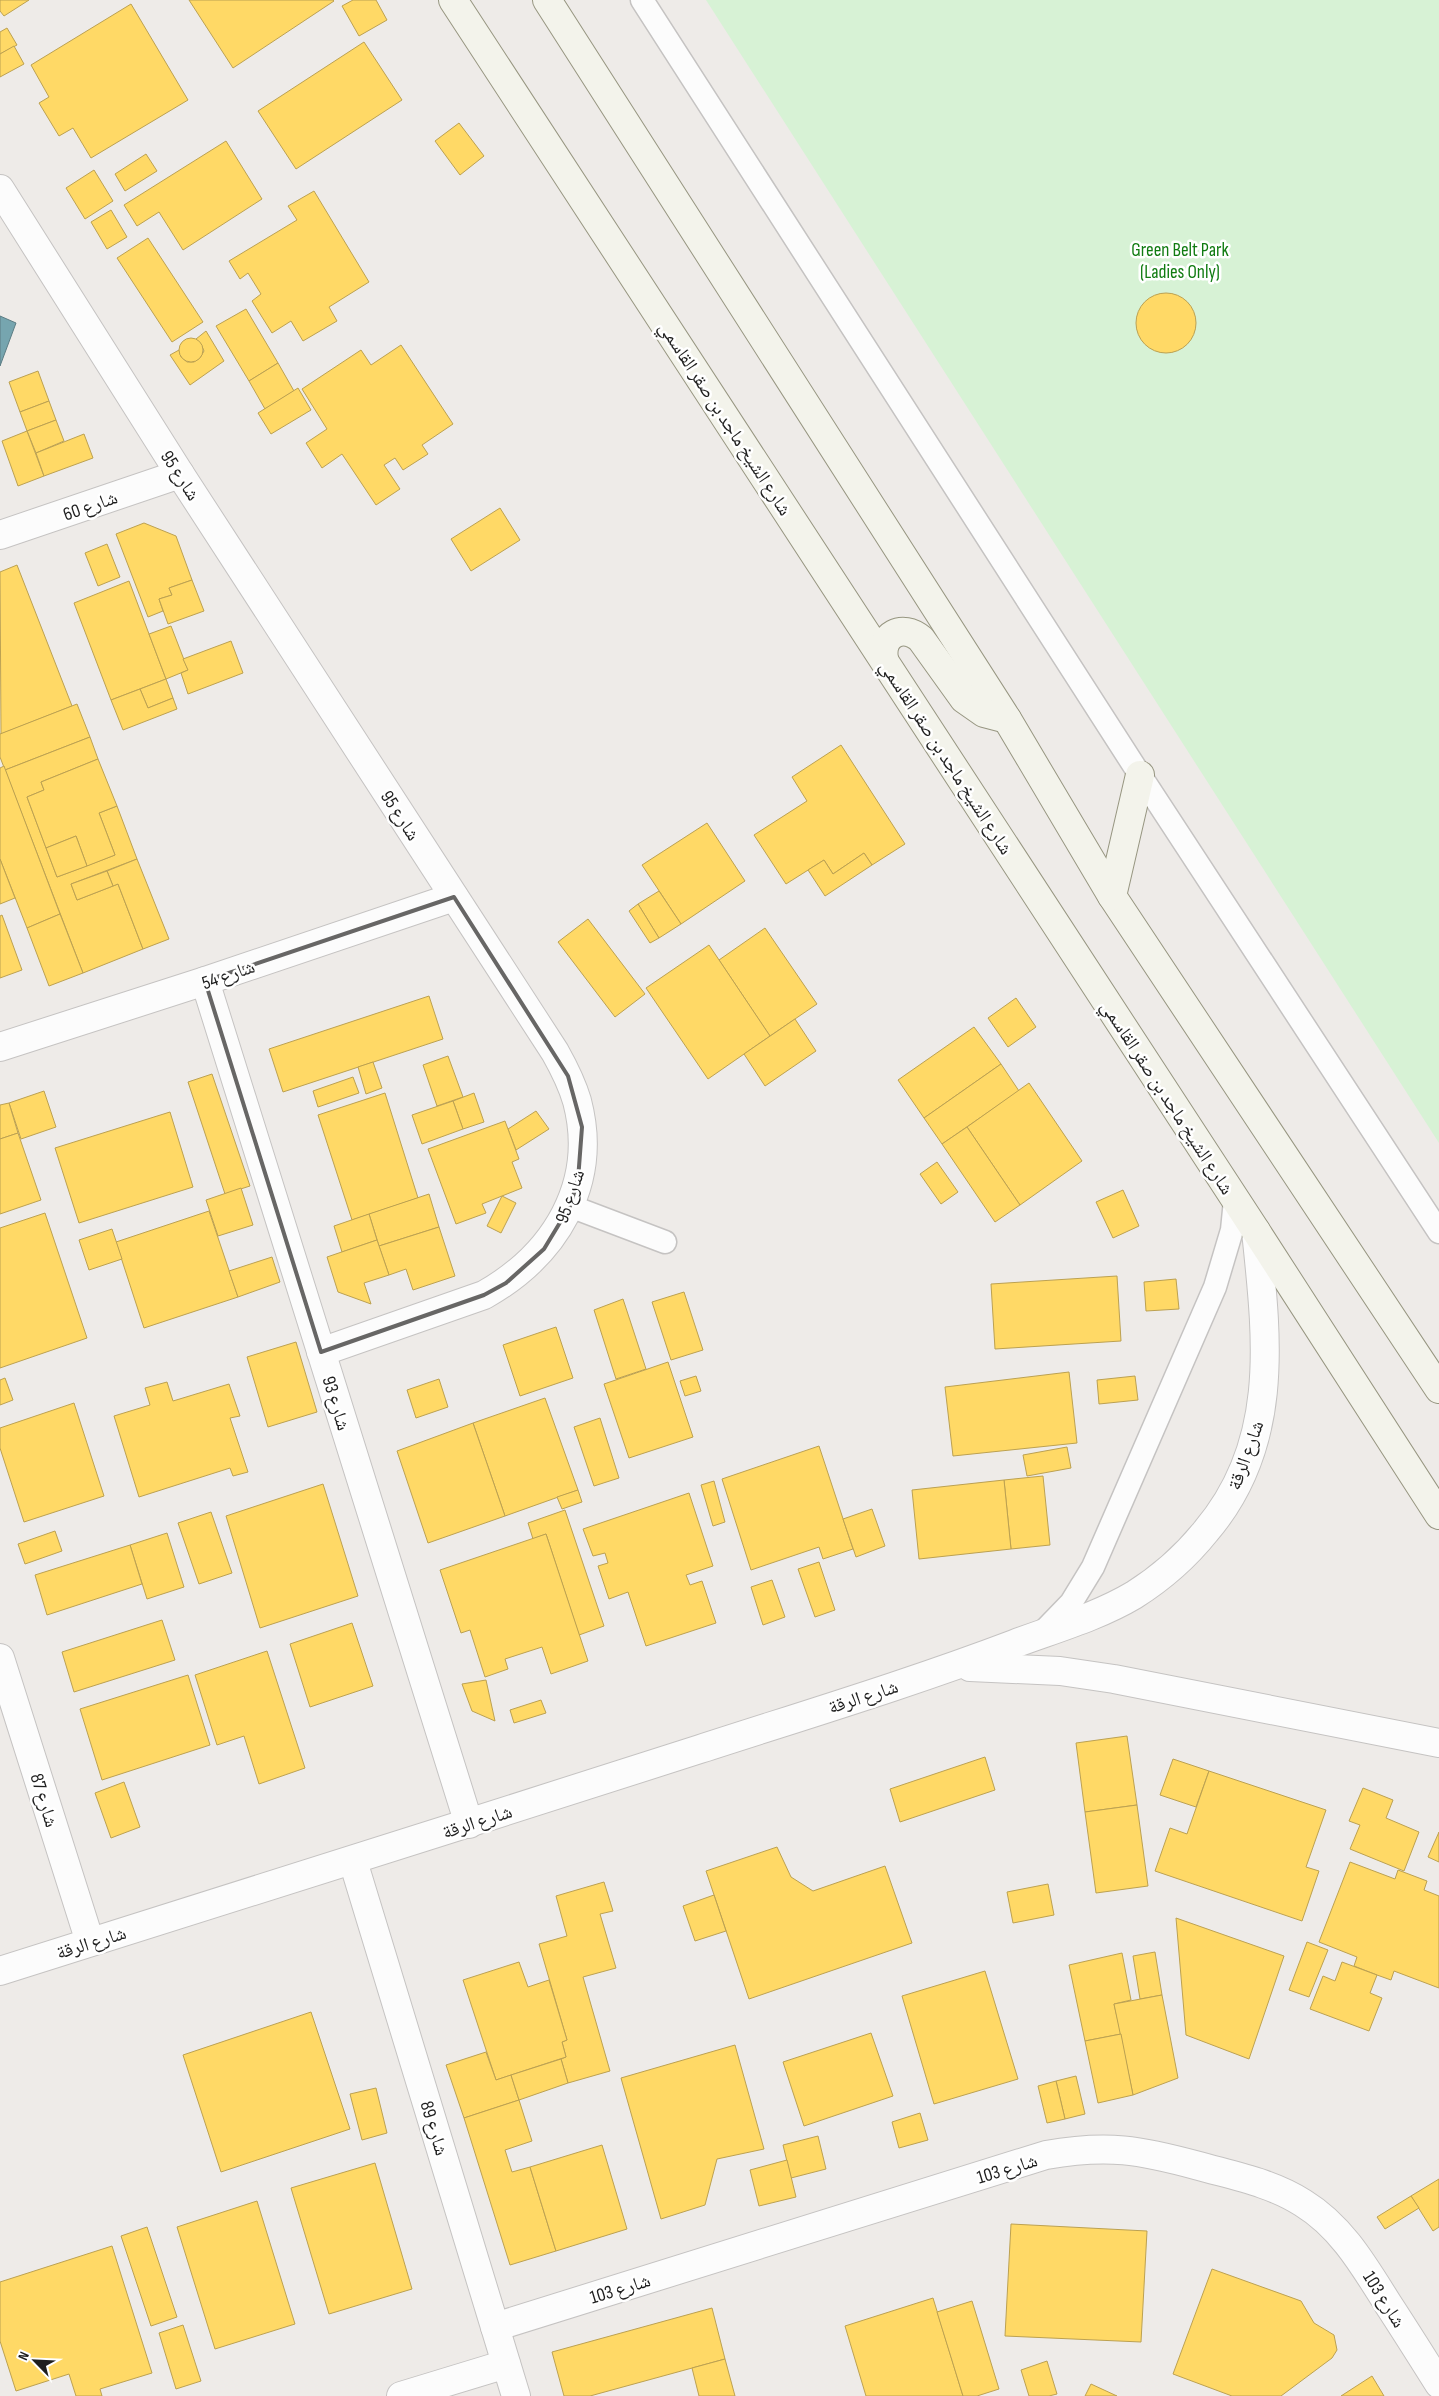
<svg xmlns="http://www.w3.org/2000/svg" width="1439" height="2396" viewBox="0 0 1439 2396" font-family="'Sofia Sans Condensed','Noto Naskh Arabic',sans-serif">
  <rect width="100%" height="100%" fill="#eeebe8"/>
  <!-- park -->
  <polygon fill="#d7f2d5" points="706,0 1439,0 1439,1143"/>
  <!-- homes -->
  <g fill="#ffd966" stroke="#bca151">
    <polygon points="0,0 29,0 4,16 0,11"/>
    <polygon points="189,0 333,0 334,1 233,68"/>
    <polygon points="353,0 376,0 387,20 359,36 342,6"/>
    <polygon points="131,4 188,100 91,158 73,128 59,136 39,103 49,97 31,65"/>
    <polygon points="7,28 17,45 0,54 0,32"/>
    <polygon points="364,42 402,100 296,169 258,111"/>
    <polygon points="14,46 24,64 0,77 0,54"/>
    <polygon points="459,123 484,156 460,175 435,141"/>
    <polygon points="226,141 262,199 183,250 159,212 137,226 124,205"/>
    <polygon points="146,154 157,171 125,191 115,174"/>
    <polygon points="94,170 113,201 85,219 66,188"/>
    <polygon points="314,191 369,282 329,307 337,321 303,341 291,321 272,333 252,301 261,294 248,273 240,279 229,261 297,220 288,206"/>
    <polygon points="111,210 127,237 107,249 91,222"/>
    <polygon points="148,238 203,322 172,342 117,258"/>
    <circle cx="1166" cy="323" r="30"/>
    <polygon points="246,309 278,363 249,381 216,326"/>
    <polygon points="206,331 224,361 190,385 170,355 179,350 181,357 187,362 194,362 200,358 204,351 201,344 196,339"/>
    <circle cx="191" cy="350" r="12"/>
    <polygon points="401,345 453,424 422,445 428,454 403,470 395,458 384,465 400,489 376,505 342,454 322,468 306,443 327,429 302,389 361,350 371,365"/>
    <polygon points="278,363 294,391 265,409 249,381"/>
    <polygon points="38,371 49,401 20,412 9,382"/>
    <polygon points="298,388 311,410 271,434 258,413"/>
    <polygon points="49,401 56,420 27,431 20,412"/>
    <polygon points="56,420 64,441 36,453 27,431"/>
    <polygon points="27,431 44,476 18,486 2,441"/>
    <polygon points="84,434 93,458 44,476 36,453"/>
    <polygon points="500,508 520,540 471,571 451,539"/>
    <polygon points="144,523 176,536 192,580 169,588 172,595 159,599 163,611 148,617 116,534"/>
    <polygon points="107,544 120,577 98,586 85,553"/>
    <polygon points="17,565 72,706 1,734 0,572"/>
    <polygon points="192,580 204,611 168,624 159,599 172,595 169,588"/>
    <polygon points="129,581 166,679 111,700 74,603"/>
    <polygon points="171,626 188,670 166,679 149,634"/>
    <polygon points="231,641 243,673 188,694 181,673 188,670 183,659"/>
    <polygon points="166,679 173,698 148,708 140,689"/>
    <polygon points="140,689 148,708 173,698 177,709 123,730 111,700"/>
    <polygon points="77,704 90,737 5,770 0,757 0,734"/>
    <polygon points="90,737 98,759 41,782 44,790 27,797 57,877 115,855 99,813 117,806 137,859 71,884 77,900 118,884 143,949 83,973 5,770"/>
    <polygon points="841,745 905,844 872,865 864,853 833,874 824,860 786,884 754,835 807,801 792,777"/>
    <polygon points="98,759 117,806 99,813 115,855 87,866 76,836 46,848 27,797 44,790 41,782"/>
    <polygon points="4,766 60,914 27,928 0,859 0,768"/>
    <polygon points="707,823 745,881 681,924 642,865"/>
    <polygon points="76,836 87,866 57,877 46,848"/>
    <polygon points="864,853 872,865 825,896 808,870 824,860 833,874"/>
    <polygon points="0,859 15,898 0,904"/>
    <polygon points="137,859 169,939 143,949 118,884 113,886 107,871"/>
    <polygon points="107,871 113,886 77,900 71,884"/>
    <polygon points="659,891 681,924 659,938 638,904"/>
    <polygon points="638,904 659,938 650,943 629,911"/>
    <polygon points="60,914 83,973 49,986 27,928"/>
    <polygon points="2,915 22,970 0,978 0,916"/>
    <polygon points="588,919 645,994 615,1017 558,942"/>
    <polygon points="765,928 817,1004 770,1036 719,960"/>
    <polygon points="709,945 770,1036 708,1079 646,988"/>
    <polygon points="429,996 443,1039 283,1092 269,1049"/>
    <polygon points="1016,998 1036,1027 1008,1047 988,1018"/>
    <polygon points="795,1019 816,1051 765,1086 744,1054"/>
    <polygon points="974,1027 1001,1064 924,1118 898,1080"/>
    <polygon points="448,1056 463,1097 437,1106 423,1065"/>
    <polygon points="373,1062 382,1088 366,1094 358,1067"/>
    <polygon points="1001,1064 1019,1091 942,1144 924,1118"/>
    <polygon points="212,1074 250,1186 225,1194 188,1082"/>
    <polygon points="353,1077 359,1093 318,1107 313,1091"/>
    <polygon points="1029,1083 1082,1161 1020,1205 967,1127"/>
    <polygon points="44,1091 56,1127 21,1139 9,1103"/>
    <polygon points="385,1093 418,1198 352,1220 318,1115"/>
    <polygon points="474,1093 484,1122 463,1129 453,1101"/>
    <polygon points="453,1101 463,1129 422,1144 412,1115"/>
    <polygon points="9,1103 18,1133 0,1139 0,1105"/>
    <polygon points="536,1111 549,1129 516,1150 508,1129"/>
    <polygon points="170,1112 193,1187 79,1223 55,1148"/>
    <polygon points="505,1121 519,1159 512,1162 522,1188 482,1204 486,1213 456,1224 428,1149"/>
    <polygon points="967,1127 1020,1205 995,1222 942,1144"/>
    <polygon points="18,1133 41,1200 0,1214 0,1139"/>
    <polygon points="937,1162 958,1192 941,1204 920,1174"/>
    <polygon points="241,1188 253,1225 218,1236 206,1200"/>
    <polygon points="1123,1190 1139,1226 1113,1238 1096,1202"/>
    <polygon points="429,1194 439,1227 379,1246 369,1214"/>
    <polygon points="502,1196 516,1203 501,1233 487,1226"/>
    <polygon points="209,1211 238,1297 144,1328 116,1242"/>
    <polygon points="45,1213 87,1338 0,1368 0,1228"/>
    <polygon points="369,1214 377,1240 342,1252 334,1226"/>
    <polygon points="439,1227 455,1276 413,1290 406,1269 389,1275 379,1246"/>
    <polygon points="112,1229 122,1259 89,1270 79,1240"/>
    <polygon points="377,1240 389,1275 364,1283 371,1304 338,1292 327,1257"/>
    <polygon points="272,1257 280,1282 238,1297 229,1271"/>
    <polygon points="1117,1276 1121,1341 995,1349 991,1284"/>
    <polygon points="1176,1279 1179,1309 1146,1311 1144,1282"/>
    <polygon points="684,1292 703,1350 671,1360 652,1302"/>
    <polygon points="623,1299 646,1369 616,1379 594,1310"/>
    <polygon points="556,1327 573,1378 520,1396 503,1345"/>
    <polygon points="296,1342 317,1412 268,1427 247,1357"/>
    <polygon points="668,1362 693,1437 629,1458 604,1384"/>
    <polygon points="1069,1372 1077,1443 953,1456 945,1387"/>
    <polygon points="696,1376 701,1391 685,1396 680,1381"/>
    <polygon points="1135,1376 1138,1400 1099,1404 1097,1380"/>
    <polygon points="5,1378 13,1400 0,1405 0,1380"/>
    <polygon points="439,1379 448,1407 416,1418 407,1390"/>
    <polygon points="167,1382 173,1401 229,1384 240,1416 230,1418 248,1472 233,1476 230,1468 139,1497 114,1416 150,1405 145,1388"/>
    <polygon points="545,1398 578,1490 505,1516 473,1423"/>
    <polygon points="74,1403 104,1496 24,1522 0,1448 0,1428"/>
    <polygon points="600,1418 619,1478 594,1486 574,1427"/>
    <polygon points="473,1423 505,1516 428,1543 397,1451"/>
    <polygon points="819,1446 853,1549 823,1559 819,1547 751,1570 722,1479"/>
    <polygon points="1067,1447 1071,1468 1027,1476 1023,1455"/>
    <polygon points="1043,1476 1050,1545 1011,1549 1004,1480"/>
    <polygon points="1004,1480 1011,1549 919,1559 912,1490"/>
    <polygon points="714,1481 725,1522 713,1526 701,1485"/>
    <polygon points="323,1484 358,1596 260,1628 226,1516"/>
    <polygon points="578,1490 582,1502 562,1509 557,1497"/>
    <polygon points="689,1493 713,1566 686,1575 690,1585 702,1581 716,1623 646,1646 628,1592 609,1599 598,1566 608,1563 605,1553 593,1556 583,1529"/>
    <polygon points="872,1509 885,1546 856,1557 843,1519"/>
    <polygon points="565,1510 604,1626 579,1635 546,1534 533,1539 528,1523"/>
    <polygon points="211,1512 232,1573 199,1584 178,1523"/>
    <polygon points="55,1531 62,1551 25,1564 18,1544"/>
    <polygon points="167,1533 184,1587 147,1599 130,1545"/>
    <polygon points="546,1534 588,1661 551,1674 542,1647 505,1659 508,1669 485,1677 470,1630 461,1633 440,1570"/>
    <polygon points="130,1545 142,1584 47,1615 35,1575"/>
    <polygon points="819,1562 835,1610 815,1617 798,1569"/>
    <polygon points="772,1580 785,1617 763,1625 751,1587"/>
    <polygon points="162,1620 175,1660 74,1692 62,1652"/>
    <polygon points="352,1623 373,1686 310,1707 290,1644"/>
    <polygon points="267,1651 305,1768 259,1784 244,1736 217,1745 195,1675"/>
    <polygon points="188,1675 210,1745 102,1780 80,1709"/>
    <polygon points="486,1680 495,1721 472,1711 462,1684"/>
    <polygon points="541,1700 546,1713 514,1723 510,1710"/>
    <polygon points="1127,1736 1137,1805 1085,1812 1076,1743"/>
    <polygon points="985,1757 995,1790 900,1822 890,1789"/>
    <polygon points="1173,1759 1209,1771 1196,1807 1160,1795"/>
    <polygon points="1209,1771 1326,1810 1306,1867 1319,1871 1302,1921 1155,1871 1170,1828 1187,1834"/>
    <polygon points="124,1782 140,1827 111,1838 95,1793"/>
    <polygon points="1363,1788 1393,1800 1386,1818 1419,1832 1404,1871 1350,1849 1360,1825 1349,1821"/>
    <polygon points="1137,1805 1148,1886 1096,1893 1085,1812"/>
    <polygon points="1439,1832 1439,1862 1428,1857"/>
    <polygon points="777,1847 791,1877 813,1891 885,1866 912,1943 749,1999 706,1871"/>
    <polygon points="1350,1862 1395,1879 1398,1870 1427,1881 1424,1890 1439,1896 1439,1988 1394,1971 1391,1980 1377,1975 1354,1966 1357,1957 1319,1942"/>
    <polygon points="604,1882 613,1911 600,1914 616,1968 583,1977 610,2071 568,2083 561,2059 566,2057 562,2042 567,2040 539,1944 567,1936 556,1896"/>
    <polygon points="1048,1884 1054,1915 1013,1923 1007,1892"/>
    <polygon points="714,1895 726,1931 695,1941 683,1906"/>
    <polygon points="1176,1918 1284,1956 1249,2059 1186,2035"/>
    <polygon points="1307,1942 1328,1950 1309,1997 1289,1990"/>
    <polygon points="1155,1952 1162,1995 1140,1999 1133,1956"/>
    <polygon points="1122,1953 1131,2000 1114,2004 1121,2034 1085,2041 1069,1965"/>
    <polygon points="519,1962 528,1987 549,1980 567,2040 562,2042 566,2057 496,2080 463,1980"/>
    <polygon points="1342,1962 1377,1975 1370,1993 1382,1998 1369,2031 1310,2009 1323,1976 1335,1981"/>
    <polygon points="985,1971 1018,2079 934,2104 902,1996"/>
    <polygon points="1162,1995 1178,2078 1133,2095 1114,2004"/>
    <polygon points="311,2012 350,2129 221,2172 183,2055"/>
    <polygon points="871,2033 893,2096 804,2126 783,2062"/>
    <polygon points="1121,2034 1133,2095 1098,2103 1085,2041"/>
    <polygon points="735,2045 764,2149 717,2159 705,2205 661,2219 621,2078"/>
    <polygon points="486,2052 496,2080 511,2075 519,2100 464,2118 446,2065"/>
    <polygon points="561,2059 568,2083 519,2100 511,2075"/>
    <polygon points="1076,2076 1085,2114 1065,2119 1056,2081"/>
    <polygon points="1056,2081 1065,2119 1047,2123 1038,2086"/>
    <polygon points="376,2088 387,2133 362,2140 350,2094"/>
    <polygon points="519,2100 532,2141 505,2150 512,2172 530,2167 556,2251 510,2265 464,2118"/>
    <polygon points="920,2113 928,2140 899,2148 892,2122"/>
    <polygon points="818,2136 826,2169 791,2178 783,2145"/>
    <polygon points="602,2145 627,2229 556,2251 530,2167"/>
    <polygon points="787,2160 796,2197 759,2206 750,2170"/>
    <polygon points="375,2163 412,2289 329,2314 291,2188"/>
    <polygon points="1439,2179 1439,2227 1433,2231 1411,2196"/>
    <polygon points="1411,2196 1419,2208 1385,2229 1377,2217"/>
    <polygon points="257,2201 295,2324 215,2349 177,2227"/>
    <polygon points="1011,2224 1147,2231 1141,2342 1005,2336"/>
    <polygon points="147,2227 177,2317 151,2326 121,2236"/>
    <polygon points="112,2246 152,2373 100,2389 102,2396 76,2396 69,2374 16,2391 0,2341 0,2282"/>
    <polygon points="1212,2269 1301,2301 1314,2323 1334,2335 1337,2350 1332,2358 1281,2396 1232,2396 1173,2374"/>
    <polygon points="933,2298 963,2396 866,2396 845,2326"/>
    <polygon points="972,2301 999,2389 977,2396 963,2396 937,2312"/>
    <polygon points="712,2308 725,2359 590,2396 564,2396 552,2352"/>
    <polygon points="183,2325 201,2381 176,2389 159,2333"/>
    <polygon points="725,2359 735,2396 699,2396 692,2368"/>
    <polygon points="1047,2361 1057,2394 1049,2396 1029,2396 1021,2370"/>
    <polygon points="1372,2376 1384,2396 1341,2396"/>
    <polygon points="1091,2384 1117,2396 1085,2396"/>
  </g>
  <!-- public -->
  <polygon fill="#76a5af" stroke="#5c7d84" points="0,316 16,323 0,366"/>
  <g fill="none" stroke-linecap="round" stroke-linejoin="round">
    <!-- service casing -->
    <g stroke="#c5c3c2" stroke-width="25">
      <g id="service">
        <polyline points="642,0 1140,775 1439,1232"/>
        <polyline points="570,1206 665,1242"/>
        <polyline points="1042,1633 1071,1603 1093,1567 1215,1287 1232,1230 1235,1200"/>
      </g>
    </g>
    <!-- minor casing -->
    <g stroke="#c5c3c2" stroke-width="30">
      <g id="minor">
        <path d="M0,189L180,474L555,1052C564,1068 572,1084 577,1101C599,1184 555,1255 484,1295L321,1352"/>
        <polyline points="0,535 180,474"/>
        <polyline points="205,981 469,1824"/>
        <polyline points="0,1047 205,981 454,897"/>
        <polyline points="0,1658 90,1942"/>
        <polyline points="353,1861 516,2396"/>
        <path d="M495,2327L1046,2155C1108,2144 1140,2150 1199,2166C1235,2176 1272,2183 1303,2203C1342,2227 1364,2266 1388,2304C1405,2330 1422,2357 1439,2384"/>
        <polyline points="401,2396 506,2364"/>
      </g>
    </g>
    <!-- tertiary casing -->
    <g stroke="#c5c3c2" stroke-width="30">
      <g id="tertiary">
        <polyline points="970,1667 1060,1671 1114,1679 1439,1743"/>
        <path d="M0,1971C234,1897 467,1824 700,1749C805,1715 911,1683 1014,1644C1054,1629 1097,1617 1134,1595C1161,1578 1186,1556 1206,1531C1281,1443 1267,1337 1256,1231"/>
      </g>
    </g>
    <!-- secondary casing -->
    <g stroke="#979681" stroke-width="30">
      <g id="secondary">
        <polyline points="453,0 1256,1231 1439,1515"/>
        <polyline points="547,0 1007,719 1112,896 1439,1389"/>
        <path d="M884,659C880,635 902,623 921,639L964,699L984,713L1007,719"/>
        <polyline points="1112,896 1140,775"/>
      </g>
    </g>
    <!-- service -->
    <use href="#service" stroke="#fcfcfc" stroke-width="22"/>
    <!-- minor -->
    <use href="#minor" stroke="#fcfcfc" stroke-width="28"/>
    <!-- tertiary -->
    <use href="#tertiary" stroke="#fcfcfc" stroke-width="28"/>
    <!-- secondary -->
    <use href="#secondary" stroke="#f3f3eb" stroke-width="28"/>
  </g>
  <!-- marked area -->
  <path fill="none" stroke="#676665" stroke-width="4" stroke-linejoin="round" d="M454,897L568,1076L582,1127L578,1180L570,1206L544,1249L506,1283L484,1295L321,1352L205,981Z"/>
  <g text-anchor="middle" stroke-width="5" stroke-linejoin="round" paint-order="stroke">
    <!-- park labels -->
    <g font-size="19" fill="#107b11" stroke="#fff">
      <text x="1180" y="256">Green Belt Park<tspan x="1180" dy="22">(Ladies Only)</tspan></text>
    </g>
    <!-- street labels -->
    <g font-size="19" fill="#1f1f1f" stroke="#fff">
      <text transform="translate(726 418) rotate(57)" y="7">شارع الشيخ ماجد بن صقر القاسمي</text>
      <text transform="translate(181 475) rotate(57)" y="7">شارع 95</text>
      <text transform="translate(90 505) rotate(-19)" y="7">شارع 60</text>
      <text transform="translate(947 757) rotate(57)" y="7">شارع الشيخ ماجد بن صقر القاسمي</text>
      <text transform="translate(401 815) rotate(57)" y="7">شارع 95</text>
      <text transform="translate(228 974) rotate(-19)" y="7">شارع 54</text>
      <text transform="translate(1168 1097) rotate(57)" y="7">شارع الشيخ ماجد بن صقر القاسمي</text>
      <text transform="translate(569 1196) rotate(-71)" y="7">شارع 95</text>
      <text transform="translate(337 1403) rotate(73)" y="7">شارع 93</text>
      <text transform="translate(1245 1455) rotate(-70)" y="7">شارع الرقة</text>
      <text transform="translate(863 1696) rotate(-18)" y="7">شارع الرقة</text>
      <text transform="translate(45 1800) rotate(73)" y="7">شارع 87</text>
      <text transform="translate(477 1821) rotate(-18)" y="7">شارع الرقة</text>
      <text transform="translate(91 1942) rotate(-17)" y="7">شارع الرقة</text>
      <text transform="translate(435 2128) rotate(73)" y="7">شارع 89</text>
      <text transform="translate(1007 2168) rotate(-17)" y="7">شارع 103</text>
      <text transform="translate(620 2288) rotate(-17)" y="7">شارع 103</text>
      <text transform="translate(1385 2299) rotate(58)" y="7">شارع 103</text>
    </g>
  </g>
  <!-- north arrow -->
  <g transform="translate(35 2361) rotate(294)" stroke="#ffffff" stroke-width="4" paint-order="stroke">
  <path d="M0-4L9 19L0 12L-9 19Z" fill="#1f1f1f"/>
  <text y="-8" font-size="14" font-weight="bold" text-anchor="middle" fill="#1f1f1f">N</text>
  </g>
</svg>
